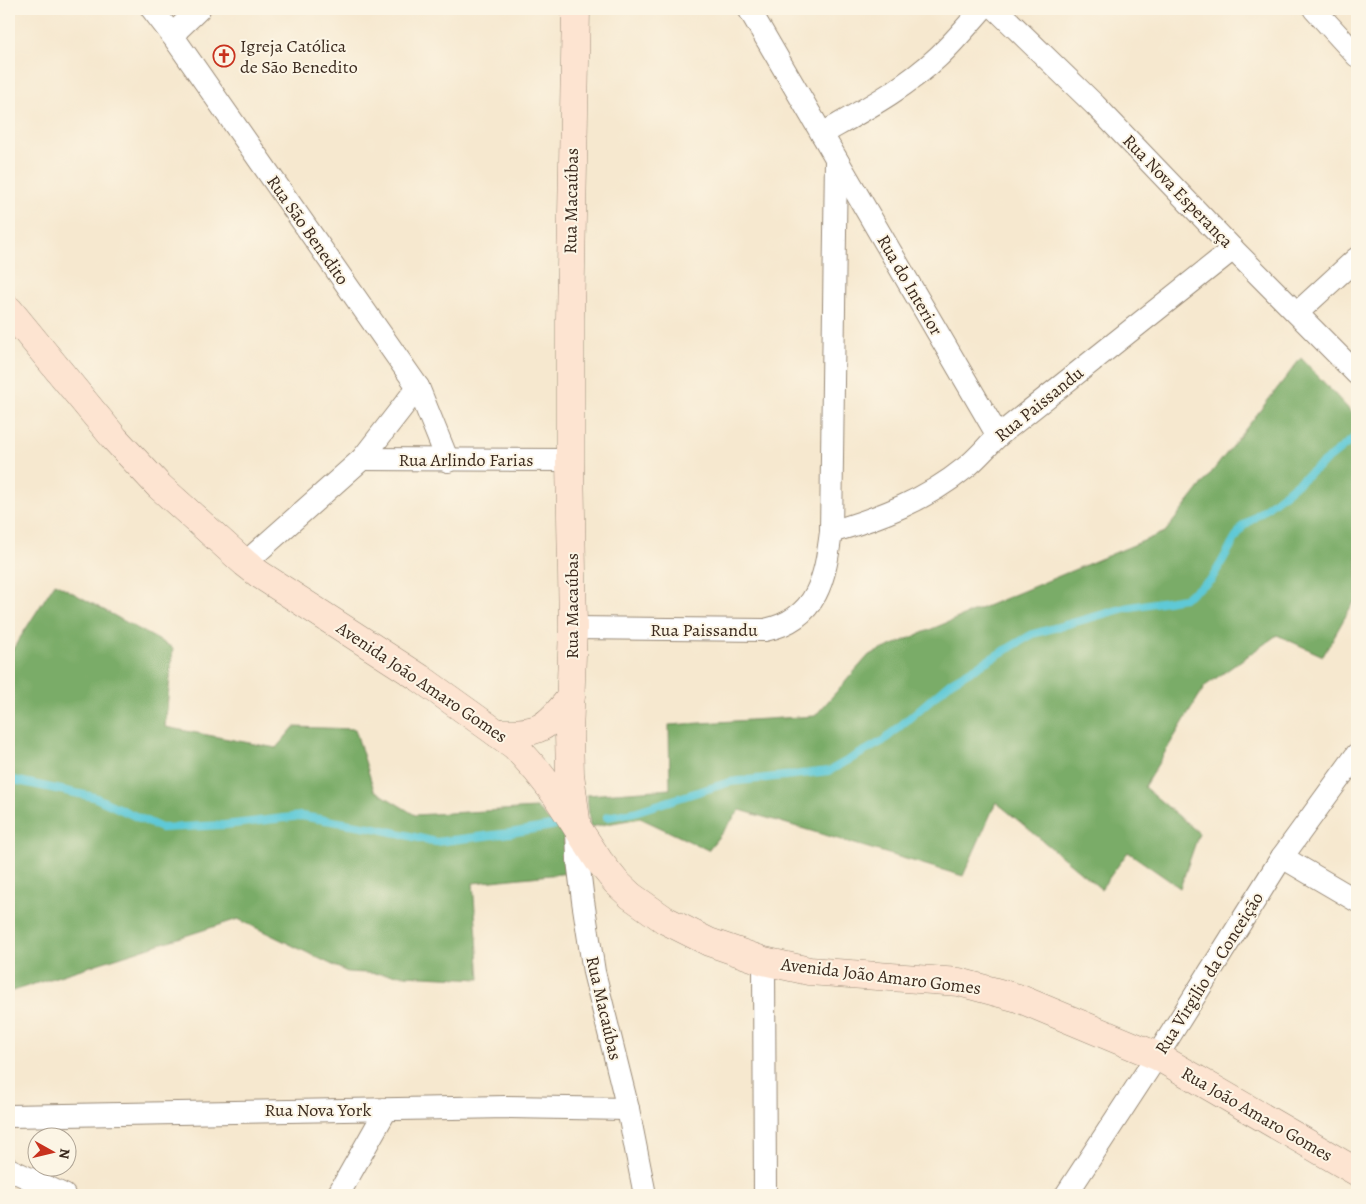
<svg xmlns="http://www.w3.org/2000/svg" width="1366" height="1204" viewBox="0 0 1366 1204" font-family="Alegreya,serif">
  <rect width="100%" height="100%" fill="#fcf5e5"/>
  <filter id="ink" filterUnits="userSpaceOnUse"><feTurbulence type="fractalNoise" baseFrequency=".02" numOctaves="2"/><feDisplacementMap in="SourceGraphic" scale="10" xChannelSelector="R" yChannelSelector="G"/><feConvolveMatrix kernelMatrix="1 2 1 2 8 2 1 2 1" color-interpolation-filters="sRGB"/></filter>
  <filter id="wash" filterUnits="userSpaceOnUse"><feTurbulence type="fractalNoise" baseFrequency=".0096" numOctaves="4" result="noise"/><feDisplacementMap in="SourceGraphic" scale="20" xChannelSelector="R" yChannelSelector="G"/><feGaussianBlur stdDeviation="1.12" result="paint"/><feColorMatrix in="noise" values="0 0 0 0 0 0 0 0 0 0 0 0 0 0 0 0 0 1.4 0 .05"/><feComposite in="paint" operator="in"/></filter>
  <g filter="url(#wash)">
    <rect width="100%" height="100%" fill="#f6e8cf"/>
    <!-- forest -->
    <g fill="#7aac68" stroke="#5a6b43">
      <polygon points="1301,358 1357,418 1357,604 1353,603 1323,656 1277,635 1205,686 1144,787 1199,833 1180,888 1128,852 1101,889 996,802 963,876 740,810 708,850 640,818 590,827 587,795 670,789 669,725 815,716 869,655 1165,532"/>
      <polygon points="55,583 173,648 165,727 276,748 294,727 355,729 374,790 415,815 536,808 562,832 570,873 473,883 480,979 347,972 238,919 9,992 9,655"/>
    </g>
    <g fill="none" stroke-linecap="round" stroke-linejoin="round">
      <!-- stream -->
      <g stroke="#5ec9d7" stroke-width="8">
        <polyline points="9,779 94,797 161,828 225,825 301,816 375,828 436,842 510,833 563,824"/>
        <polyline points="607,817 634,812 730,782 829,771 883,741 951,682 1033,634 1125,608 1184,598 1211,580 1242,527 1357,436"/>
      </g>
    </g>
  </g>
  <g filter="url(#ink)">
    <g fill="none" stroke-linecap="round" stroke-linejoin="round">
      <!-- street casing -->
      <g stroke="#988976" stroke-width="24">
        <g id="street">
          <polyline points="152,9 172,35 418,387 448,461"/>
          <polyline points="749,9 998,436"/>
          <polyline points="996,9 1095,105 1233,249 1357,374"/>
          <polyline points="1314,9 1357,56"/>
          <polyline points="172,35 199,9"/>
          <path d="M822,134C862,111 904,89 938,57C954,42 968,25 982,9"/>
          <polyline points="1297,313 1357,258"/>
          <polyline points="362,459 570,460"/>
          <path d="M831,532C879,518 926,500 965,468C977,459 987,446 998,436L1233,249"/>
          <polyline points="245,563 362,459 418,387"/>
          <path d="M573,628L765,630C818,619 825,578 831,532L836,159"/>
          <polyline points="577,829 578,860 583,901 594,972 628,1109 645,1195"/>
          <polyline points="1282,857 1357,901"/>
          <polyline points="764,961 765,1195"/>
          <polyline points="9,1116 507,1107 628,1109"/>
          <polyline points="9,1169 64,1195"/>
          <polyline points="338,1195 386,1110"/>
          <polyline points="1066,1195 1157,1056 1282,857 1357,754"/>
        </g>
      </g>
      <!-- secondary casing -->
      <g stroke="#988976" stroke-width="29">
        <g id="secondary">
          <polyline points="576,9 570,319 570,460 573,628 569,734 570,774 576,820"/>
          <polyline points="9,310 115,439 159,486 245,563 259,574 420,678 515,746 538,772 556,795 599,861 616,882 631,896 665,920 709,942 764,961 809,971 959,982 1018,998 1157,1056 1357,1172"/>
          <path d="M497,733C539,734 546,729 571,697"/>
        </g>
      </g>
      <!-- street -->
      <use href="#street" stroke="#fff" stroke-width="22"/>
      <!-- secondary -->
      <use href="#secondary" stroke="#fde4d1" stroke-width="28"/>
    </g>
  </g>
  <!-- icons -->
  <defs>
    <g id="church-ring" transform="scale(1.125)"><circle r="9.5" fill="#fcf5e5" stroke="#c8321e" stroke-width="1.5"/><path d="M-1.2-6h2.4v3.5h3.3v2.4h-3.3V6h-2.4V-.1h-3.3v-2.4h3.3Z" fill="#c8321e"/></g>
  </defs>
  <g fill-rule="evenodd">
    <use href="#church-ring" x="224" y="56"/>
  </g>
  <g text-anchor="middle" stroke-width="4" stroke-linejoin="round" paint-order="stroke">
    <!-- poi labels -->
    <g font-size="18" fill="#3b2a1e" stroke="#fcf5e5" text-anchor="start">
      <text x="240" y="52">Igreja Católica<tspan x="240" dy="21">de São Benedito</tspan></text>
    </g>
    <!-- street labels -->
    <g font-size="18" fill="#3b2a1e" stroke="#fcf5e5">
      <text transform="translate(1178 191) rotate(46)" y="6">Rua Nova Esperança</text>
      <text transform="translate(571 201) rotate(-89)" y="6">Rua Macaúbas</text>
      <text transform="translate(308 230) rotate(55)" y="6">Rua São Benedito</text>
      <text transform="translate(910 285) rotate(60)" y="6">Rua do Interior</text>
      <text transform="translate(1039 404) rotate(-39)" y="6">Rua Paissandu</text>
      <text x="466" y="466">Rua Arlindo Farias</text>
      <text transform="translate(572 606) rotate(-90)" y="6">Rua Macaúbas</text>
      <text x="704" y="636">Rua Paissandu</text>
      <text transform="translate(422 682) rotate(34)" y="6">Avenida João Amaro Gomes</text>
      <text transform="translate(1209 973) rotate(-58)" y="6">Rua Virgilio da Conceição</text>
      <text transform="translate(881 976) rotate(7)" y="6">Avenida João Amaro Gomes</text>
      <text transform="translate(604 1008) rotate(77)" y="6">Rua Macaúbas</text>
      <text x="318" y="1116">Rua Nova York</text>
      <text transform="translate(1257 1114) rotate(30)" y="6">Rua João Amaro Gomes</text>
    </g>
  </g>
  <!-- margin -->
  <rect width="1366" height="1204" fill="none" stroke="#fcf5e5" stroke-width="30"/>
  <!-- north arrow -->
  <g transform="translate(52 1152) rotate(98)"><circle r="24" fill="#fcf5e5" stroke="#afa495"/>
  <path d="M0-4L9 19L0 12L-9 19Z" fill="#c8321e"/>
  <text y="-8" font-size="14" font-weight="bold" text-anchor="middle" fill="#3b2a1e">N</text>
  </g>
</svg>
